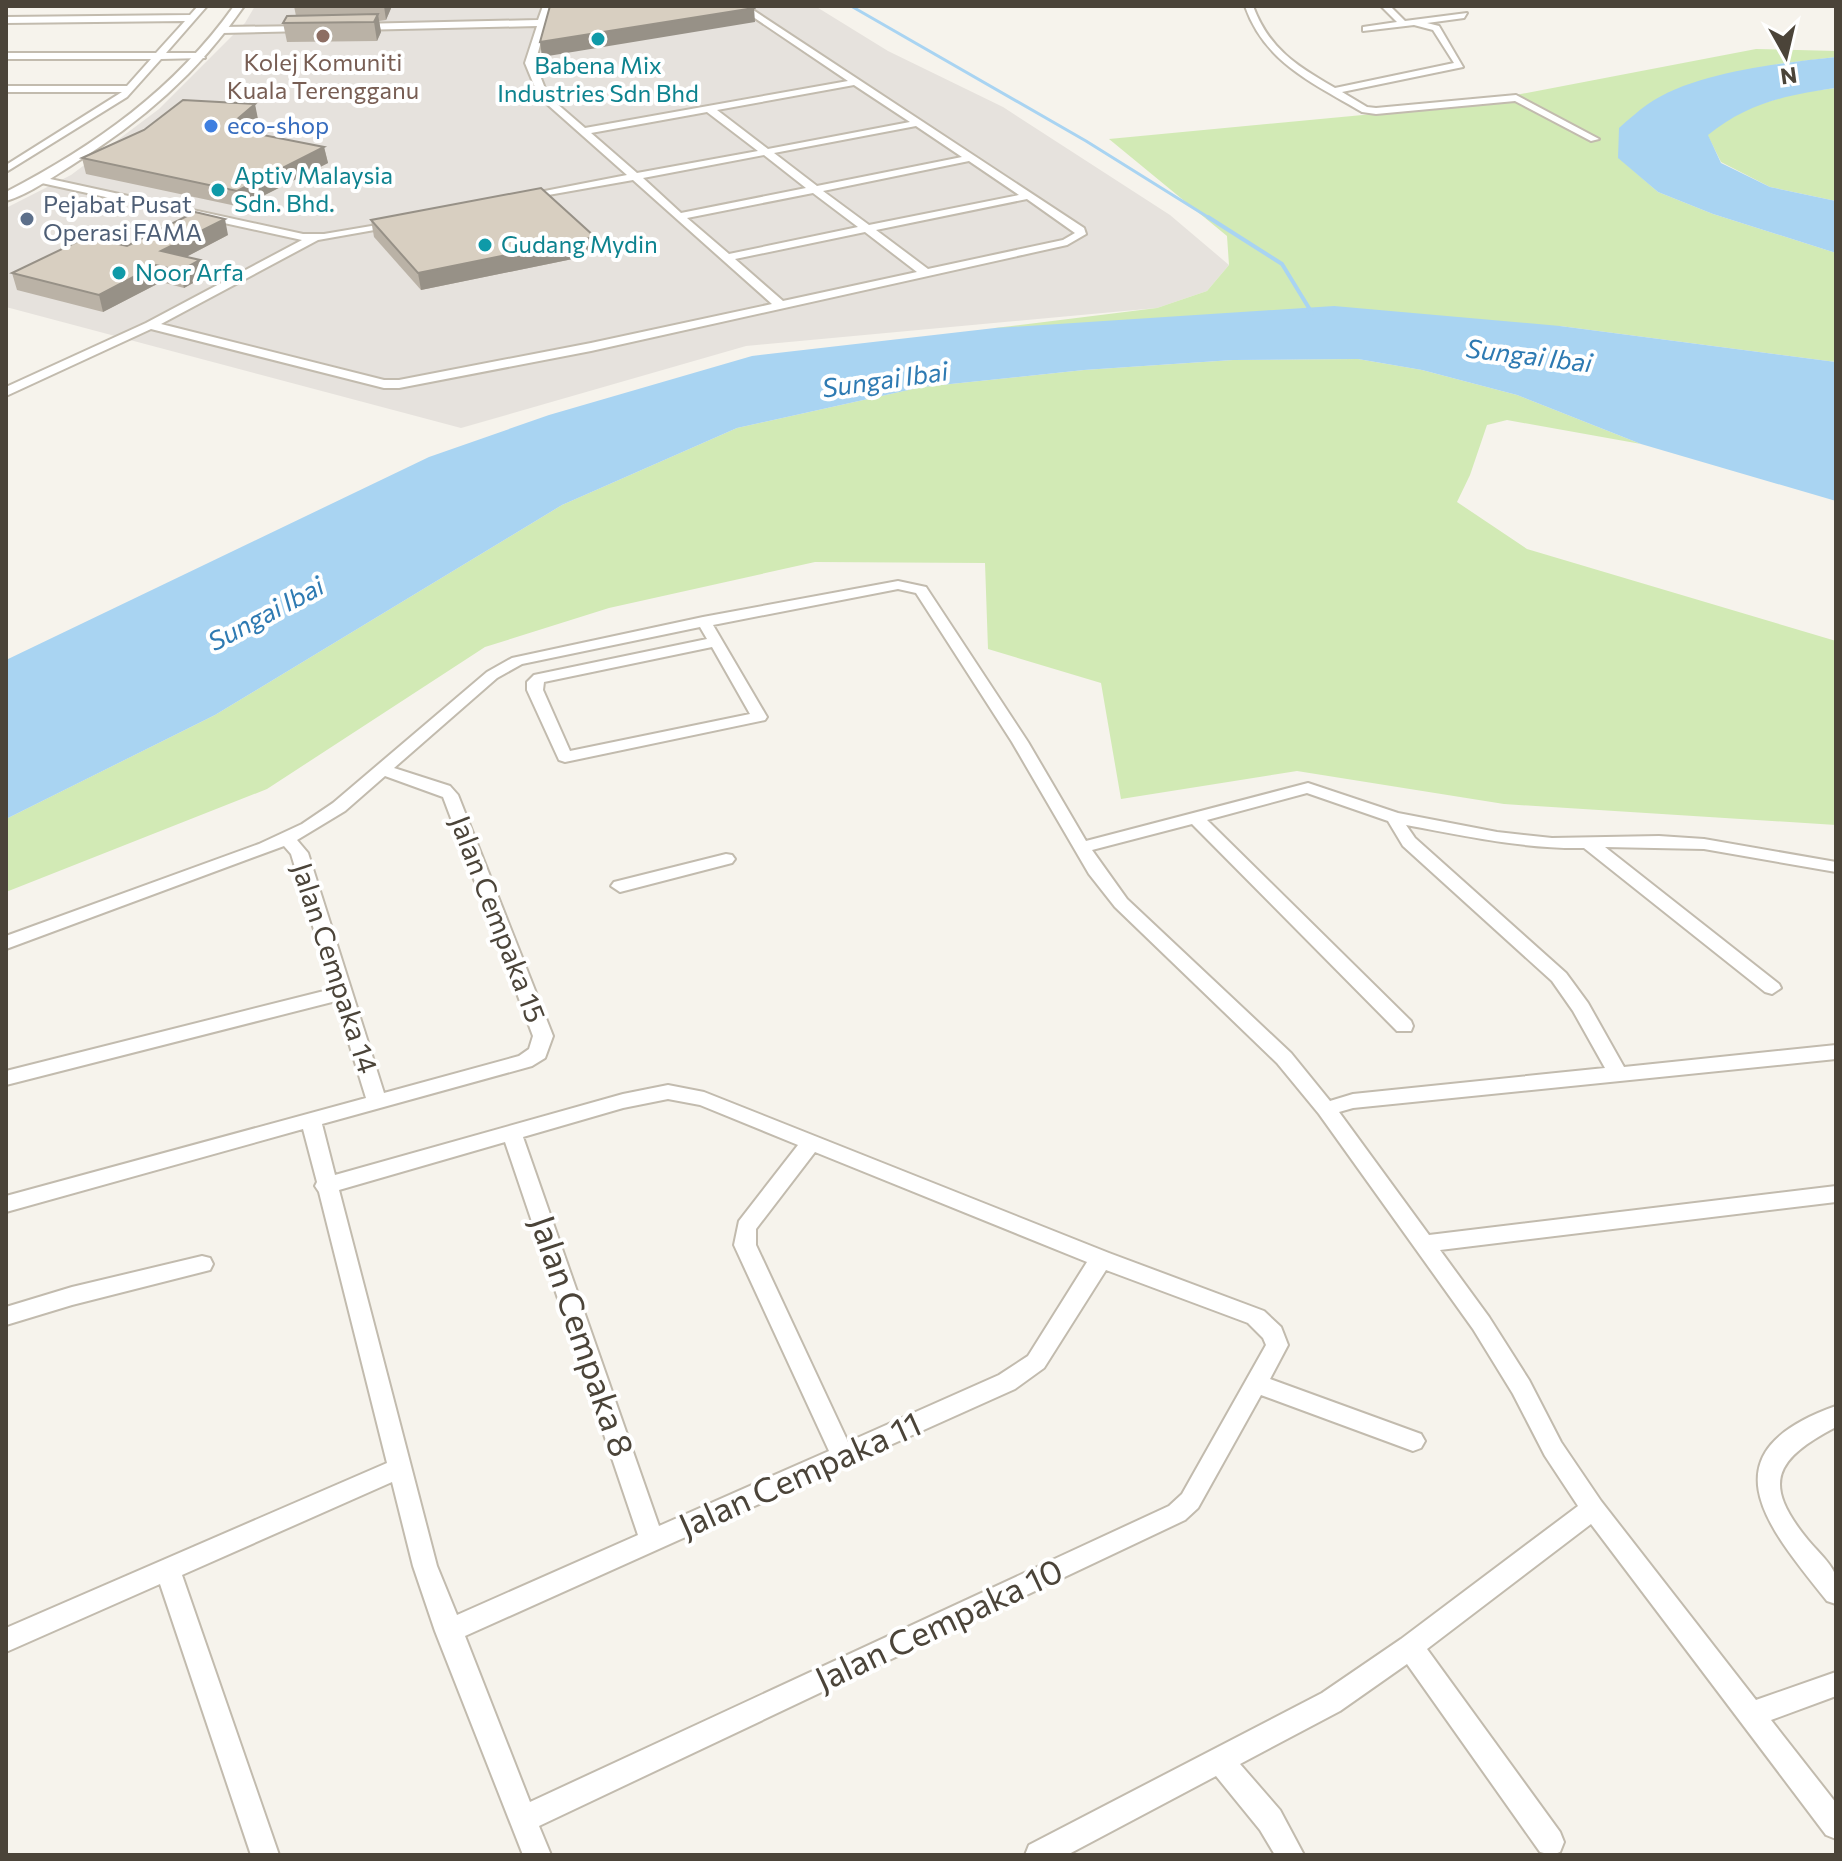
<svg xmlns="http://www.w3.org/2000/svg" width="1842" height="1861" viewBox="0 0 1842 1861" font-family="Commissioner,sans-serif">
  <rect width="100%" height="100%" fill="#f6f3ec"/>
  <!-- industrial -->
  <polygon fill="#e6e2dd" points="255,6 815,6 888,51 1003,107 1170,215 1229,265 1207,291 1157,308 746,346 461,428 6,307 6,208 71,175 159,109 245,23"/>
  <!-- green -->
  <g fill="#d2eab5">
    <polygon points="1756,49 1836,51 1836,57 1777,64 1618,157 1658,192 1713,214 1836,253 1836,362 1560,326 995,328 1157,308 1207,291 1229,265 1227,236 1109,139 1458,106"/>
    <polygon points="1836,88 1836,201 1770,187 1721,162 1707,134 1741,110 1796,93"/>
    <polygon points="1358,359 1422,370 1517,395 1641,444 1507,420 1487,425 1470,475 1457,502 1527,549 1836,641 1836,825 1504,804 1297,771 1121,799 1101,683 988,649 985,563 815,562 609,608 485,647 267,789 6,892 6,819 215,715 562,505 737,428 922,387 1084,370 1233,360"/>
  </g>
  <!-- water -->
  <g fill="#a9d4f2">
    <path d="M1836,57V88C1786,95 1748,103 1708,135L1721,163L1770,187L1836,201V253L1713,214L1658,192L1618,158L1619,128C1628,120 1638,111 1648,104C1694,72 1781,63 1836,57Z"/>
    <polygon points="1334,306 1560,326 1836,362 1836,501 1641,444 1517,395 1422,370 1358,359 1233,360 1084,370 922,387 737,428 562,505 215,715 6,819 6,660 429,457 549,415 752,356 995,328"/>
  </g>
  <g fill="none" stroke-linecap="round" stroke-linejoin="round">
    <!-- stream-far1 -->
    <polyline stroke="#a9d4f2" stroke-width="3" points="851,6 1086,141 1211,219"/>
    <!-- stream -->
    <polyline stroke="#a9d4f2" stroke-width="4" points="1208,217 1282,264 1312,313"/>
    <!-- minor casing -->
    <g stroke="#c2bbae" stroke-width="4">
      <g id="minor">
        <polygon points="198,6 207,6 166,53 202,53 205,58 161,59 127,97 6,172 6,165 122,92 6,92 6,86 127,86 151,59 6,59 6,53 156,53 185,21 6,23 6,17 190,15"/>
        <path d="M543,6H551L535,63L548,96L585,128L848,81L737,6H747L1084,228L1086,234L1067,245L591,351L399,388H384L151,329L6,396V387L146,323L302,240L37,182V178L41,177L303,234H324L401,221L402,223L397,226L318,240L161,324L384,380H399L591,343L772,304L633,180L520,200L519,198L524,195L627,175L539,97L525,63L537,26L357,30L353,27L357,24L538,20ZM854,85L910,122L768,149L717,110ZM707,112L758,151L637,173L591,133ZM916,126L962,157L817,186L774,153ZM764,155L806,188L681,213L643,178ZM969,161L1019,195L869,225L823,191ZM813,193L858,227L729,254L687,218ZM1027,199L1075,233L1063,240L928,269L876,230ZM865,232L917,272L783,301L735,259Z"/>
        <path d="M1245,6H1253C1269,49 1297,66 1335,88L1454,63L1433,30L1414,25L1363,31V27L1397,22L1381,6H1390L1405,21L1467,13L1464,18L1427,23L1439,26L1463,67L1342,92L1367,107L1376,108L1516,95L1599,139L1591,141L1515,101L1376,114L1362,112C1313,83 1265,63 1245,6Z"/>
        <polygon points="310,26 307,31 222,33 218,30 222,27"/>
        <path d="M898,581L926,587L1028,742L1086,841L1308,783L1398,813L1497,832L1552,838L1659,836L1704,839L1836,862V872L1704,849L1605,847L1779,984L1781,988L1772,994L1765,992L1584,848C1524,849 1465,836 1406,825L1415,838L1566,973L1588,1003L1624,1067L1836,1045V1059L1353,1108L1339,1112L1429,1235L1836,1186V1202L1440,1250L1489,1317L1529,1380L1561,1442L1601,1501L1756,1700L1836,1672V1696L1771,1720L1836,1803V1839L1826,1835L1591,1524L1427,1649L1560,1832L1564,1842L1560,1852L1552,1855L1540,1852L1407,1664L1340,1711L1240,1764L1280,1810L1304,1855H1275L1260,1830L1216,1776L1067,1855H1025L1029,1845L1322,1693L1401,1639L1578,1506L1545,1456L1513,1394L1473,1329L1319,1114L1277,1063L1115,907L1089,874L1012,742L916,593L898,589L713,625L767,717L765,720L565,762L559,760L527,690V682L534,675L707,639L700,627L522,664L497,678L394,768L450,786L458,795L553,1036L545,1058L532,1066L322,1124L335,1175L623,1094L668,1085L704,1092L1109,1253L1264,1311L1281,1327L1288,1345L1270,1379L1421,1434L1425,1441L1421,1448L1413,1451L1261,1395L1198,1508L1185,1520L539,1826L551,1855H523L435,1631L413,1566L392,1482L182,1575L279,1855H251L160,1584L6,1652V1628L387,1463L319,1192L315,1186L317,1182L303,1129L6,1212V1196L366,1098L336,1001L6,1085V1071L332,989L291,854L284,846L6,949V936L259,844L302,824L333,803L487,672L512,658L703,617ZM712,647L750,714L570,751L543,690L544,682ZM385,776L443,797L533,1036L529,1049L519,1056L384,1093L308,853L297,840L345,811ZM1307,793L1388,821L1403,846L1552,981L1573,1011L1605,1068L1353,1094L1330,1101L1291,1053L1127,899L1092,850L1192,824L1397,1031H1411L1413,1026L1411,1021L1207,820ZM668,1099L700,1105L798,1145L739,1221L734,1245L829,1451L659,1526L523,1137L623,1108ZM505,1142L638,1535L457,1615L437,1566L339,1190ZM815,1152L1087,1262L1028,1356L999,1375L848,1442L756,1245V1229ZM1106,1270L1248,1323L1263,1338L1266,1345L1182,1494L1169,1506L530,1802L465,1636L1015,1389L1044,1368Z"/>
        <polygon points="726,854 732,855 735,859 732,863 620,892 611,886 614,882"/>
        <polygon points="202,1256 210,1258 213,1264 210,1270 72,1305 6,1325 6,1307 72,1287"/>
        <path d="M1836,1406V1427C1775,1459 1761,1483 1808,1540C1816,1550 1830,1562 1835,1574C1839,1581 1836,1596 1836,1604L1827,1601C1767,1526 1703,1453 1836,1406Z"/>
      </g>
    </g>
    <!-- tertiary casing -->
    <g stroke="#c2bbae" stroke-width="4">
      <path id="tertiary" d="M234,6H244C198,73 141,122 72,165C51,178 29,194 6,201V192C95,146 175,89 234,6Z"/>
    </g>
    <!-- minor -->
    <use href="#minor" fill="#fff" fill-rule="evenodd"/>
    <!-- tertiary -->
    <use href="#tertiary" fill="#fff" fill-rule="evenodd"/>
  </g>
  <!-- wall -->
  <g fill="#bab2a6">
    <polygon points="294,6 392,6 386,20 379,21 381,32 377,41 287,42 283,23 296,16"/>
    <polygon points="258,119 244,131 324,147 328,163 241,207 86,174 82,158"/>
    <polygon points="371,220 597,254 421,290 374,237"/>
    <polygon points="228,235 186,257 204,277 184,288 161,282 103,312 17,290 12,273 127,246"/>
  </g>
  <!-- shaded-wall -->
  <g fill="#979187">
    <polygon points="384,6 392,6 386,20"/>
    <polygon points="754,8 755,22 542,57 540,42"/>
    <polygon points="378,14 381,32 377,41 374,22"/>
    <polygon points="255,104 258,119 230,143 227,128"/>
    <polygon points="324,147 328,163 241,207 237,191"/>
    <polygon points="225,219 228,235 165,268 161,251"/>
    <polygon points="595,237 597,254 421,290 418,273"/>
    <polygon points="200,260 204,277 184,288 180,271"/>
    <polygon points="156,265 161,282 103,312 99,295"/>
  </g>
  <!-- building -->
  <g fill="#d8cfc1" stroke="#979187" stroke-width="2">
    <polygon points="550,6 752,6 754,8 540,42"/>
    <polygon points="378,14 374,22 283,23 287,16"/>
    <polygon points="183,100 255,104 227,128 324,147 237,191 82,158 144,130"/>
    <polygon points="541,188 595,237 418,273 371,220"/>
    <polygon points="195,212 225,219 161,251 200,260 180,271 156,265 99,295 12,273 87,237 127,246"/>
  </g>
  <!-- markers -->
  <circle fill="#8d6e63" stroke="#fff" stroke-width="3" cx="323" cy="36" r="8"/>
  <g fill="#0f9aa8" stroke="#fff" stroke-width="3">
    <circle cx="598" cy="39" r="8"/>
    <circle cx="218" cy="190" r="8"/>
    <circle cx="485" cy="245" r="8"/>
    <circle cx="119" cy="273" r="8"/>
  </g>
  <circle fill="#3f7fe0" stroke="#fff" stroke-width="3" cx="211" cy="126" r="8"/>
  <circle fill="#5c6f8a" stroke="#fff" stroke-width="3" cx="27" cy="219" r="8"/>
  <g text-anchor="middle" stroke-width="8" stroke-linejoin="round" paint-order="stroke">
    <!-- far-education labels -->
    <g font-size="24" fill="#785e54" stroke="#fff">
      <text x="323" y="71">Kolej Komuniti<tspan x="323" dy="28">Kuala Terengganu</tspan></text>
    </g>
    <!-- far-culture labels -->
    <g font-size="24" fill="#0d838f" stroke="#fff" text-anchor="start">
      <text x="598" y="74" text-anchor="middle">Babena Mix<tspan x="598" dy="28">Industries Sdn Bhd</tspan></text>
      <text x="234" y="184">Aptiv Malaysia<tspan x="234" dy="28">Sdn. Bhd.</tspan></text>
      <text x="501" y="253">Gudang Mydin</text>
      <text x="135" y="281">Noor Arfa</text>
    </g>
    <!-- far-shop labels -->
    <g font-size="24" fill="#366cbe" stroke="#fff" text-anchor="start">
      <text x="227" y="134">eco-shop</text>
    </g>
    <!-- far-service labels -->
    <g font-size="24" fill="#4e5e75" stroke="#fff" text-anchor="start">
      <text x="43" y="213">Pejabat Pusat<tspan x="43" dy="28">Operasi FAMA</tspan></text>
    </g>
    <!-- far-water labels -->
    <g font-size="26" font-style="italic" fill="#2e7ab2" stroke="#fff">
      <text transform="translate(1529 356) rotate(7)" y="9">Sungai Ibai</text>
      <text transform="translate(885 380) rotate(-8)" y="9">Sungai Ibai</text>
      <text transform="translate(266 614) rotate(-28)" y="9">Sungai Ibai</text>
    </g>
    <!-- street labels -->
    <g font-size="28" fill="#4b4439" stroke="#fff">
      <text transform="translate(498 919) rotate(69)" y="10">Jalan Cempaka 15</text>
      <text transform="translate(335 968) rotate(72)" y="10">Jalan Cempaka 14</text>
    </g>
    <!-- near-street labels -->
    <g font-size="34" fill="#4b4439" stroke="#fff">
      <text transform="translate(582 1336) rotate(71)" y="12">Jalan Cempaka 8</text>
      <text transform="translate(800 1475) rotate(-24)" y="12">Jalan Cempaka 11</text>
      <text transform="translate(939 1625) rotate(-25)" y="12">Jalan Cempaka 10</text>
    </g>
  </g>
  <!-- border -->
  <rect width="1842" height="1861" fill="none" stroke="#4b4439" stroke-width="16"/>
  <!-- north arrow -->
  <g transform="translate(1786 56) rotate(172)" stroke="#ffffff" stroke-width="6" paint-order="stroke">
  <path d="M0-6L14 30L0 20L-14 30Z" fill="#4b4439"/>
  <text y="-12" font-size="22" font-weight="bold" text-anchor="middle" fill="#4b4439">N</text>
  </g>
</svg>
